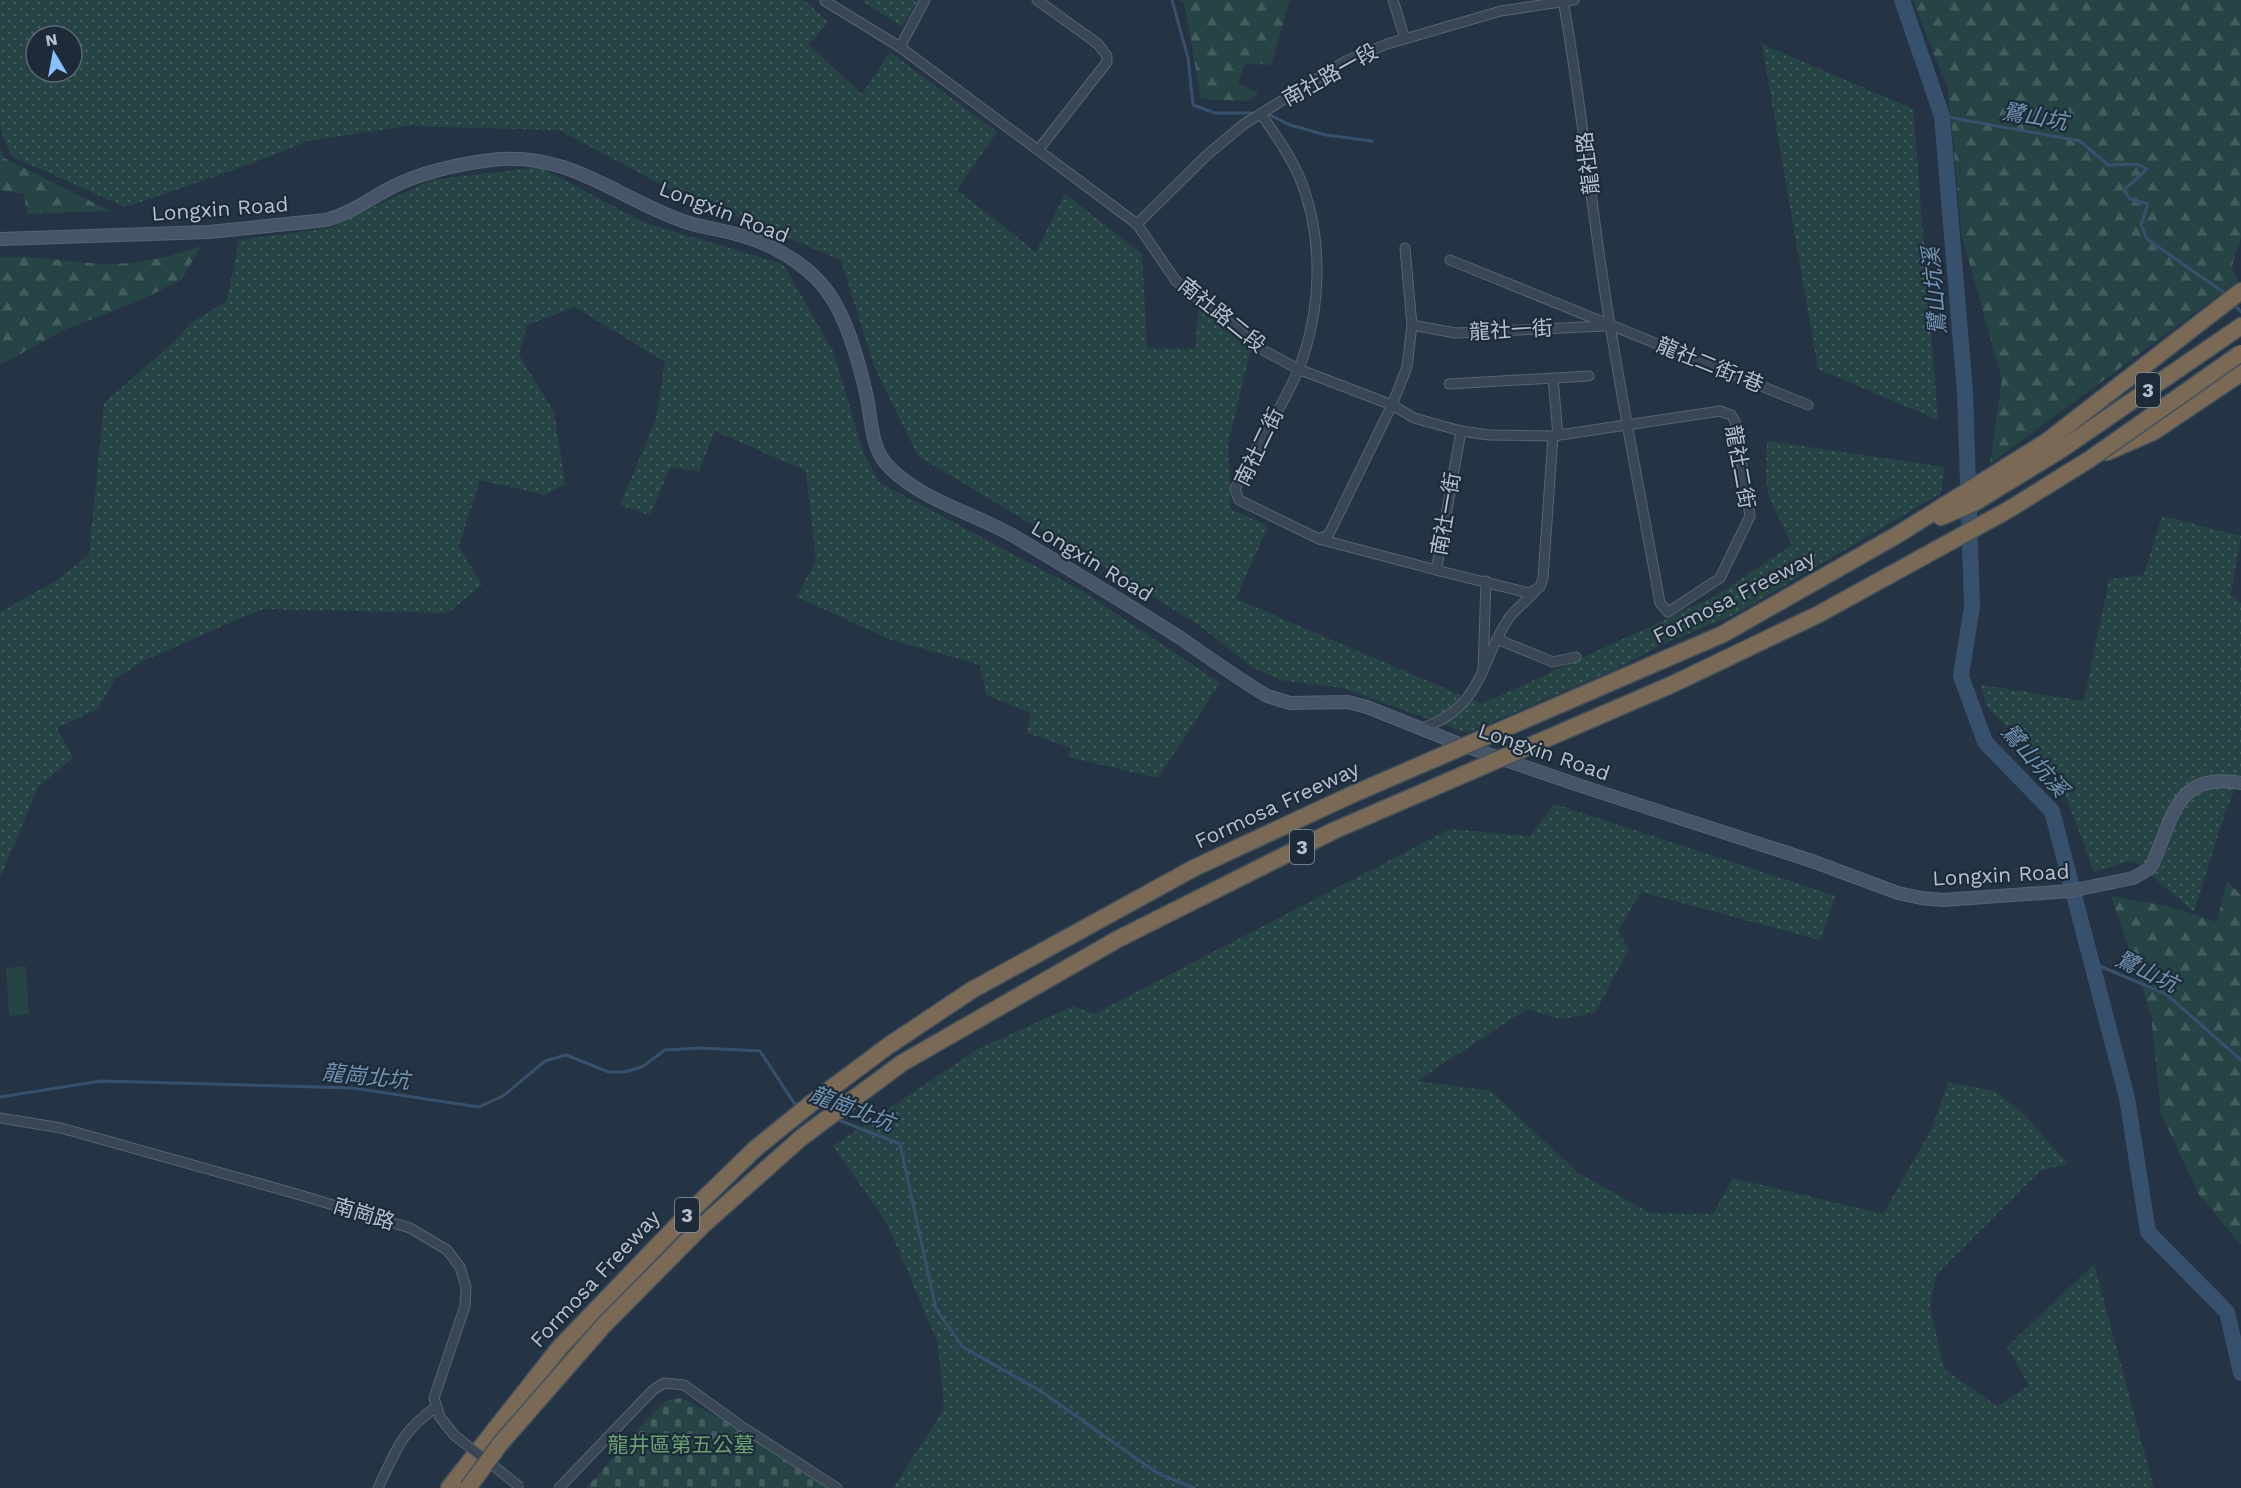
<svg xmlns="http://www.w3.org/2000/svg" width="2241" height="1488" viewBox="0 0 2241 1488" font-family="'Work Sans','Noto Sans TC',sans-serif">
  <defs>
    <pattern id="grass-dots" width="8" height="8" patternUnits="userSpaceOnUse" patternTransform="scale(1.5)"><rect width="8" height="8" fill="#264445"/><path d="M2 2h.1M6 6h.1" fill="none" stroke="#435d5f" stroke-width="1.8" stroke-linecap="round"/></pattern>
    <pattern id="forest-firs" width="22" height="20" patternUnits="userSpaceOnUse" patternTransform="scale(1.5)"><rect width="22" height="20" fill="#264445"/><path d="M5 1l3.5 6h-7zM16 11l3.5 6h-7z" fill="#435d5f"/></pattern>
    <pattern id="cemetery-stones" width="16" height="16" patternUnits="userSpaceOnUse" patternTransform="scale(1.5)"><rect width="16" height="16" fill="#264445"/><path d="M2 7V4a2 2 0 0 1 4 0v3zM10 15v-3a2 2 0 0 1 4 0v3z" fill="#435d5f"/></pattern>
  </defs>
  <rect width="100%" height="100%" fill="#243444"/>
  <!-- grass -->
  <g fill="url(#grass-dots)" fill-rule="evenodd">
    <path d="M0,0H804L828,22L809,45L862,94L890,52L997,132L957,190L1036,252L1065,194L1142,254L1147,348L1195,349L1199,305L1251,349L1228,444L1231,509L1268,526L1236,599L1482,704L1714,597L1792,545L1769,497L1766,474L1767,441L1944,467L1941,493L1738,613L1663,644L1616,669L1467,733L1343,688L1280,680L1252,667L1196,623L918,456L874,366L841,260L672,190L559,130L408,126L308,141L245,166L125,207L11,156L0,127ZM36,36H72V72H36Z"/>
    <polygon points="861,0 918,0 902,27"/>
    <polygon points="1762,44 1913,109 1938,420 1818,369"/>
    <polygon points="539,167 645,223 783,264 833,351 864,455 880,483 1082,591 1220,683 1158,778 1068,757 1071,748 1027,733 1031,713 986,695 980,665 889,639 797,597 816,560 806,471 715,431 699,471 670,468 650,515 620,505 656,419 665,362 575,307 527,325 519,355 554,412 565,484 545,495 480,480 459,546 482,585 448,613 262,609 143,661 115,679 98,709 57,728 73,758 38,787 0,878 0,612 54,582 89,555 104,403 176,340 191,323 227,301 239,240 330,228 431,180"/>
    <polygon points="2162,516 2241,536 2231,595 2241,603 2241,775 2226,810 2194,912 2133,860 2094,872 2059,778 1987,707 1981,685 2084,701 2109,579 2144,575"/>
    <polygon points="1554,804 1836,896 1820,940 1641,892 1618,931 1629,949 1595,1013 1561,1019 1527,1009 1417,1081 1491,1091 1577,1172 1650,1213 1713,1214 1733,1178 1883,1214 1933,1126 1948,1082 1995,1091 2026,1116 2068,1164 2041,1170 1936,1275 1930,1306 1944,1369 1997,1406 2029,1386 2007,1347 2094,1264 2154,1488 893,1488 944,1409 938,1343 887,1223 833,1146 978,1049 1073,1006 1094,1014 1450,829 1530,836"/>
  </g>
  <!-- forest -->
  <g fill="url(#forest-firs)">
    <polygon points="1178,0 1290,0 1271,65 1245,63 1238,84 1259,93 1249,101 1201,99 1184,2"/>
    <polygon points="1913,0 2241,0 2241,237 2232,266 2238,281 1990,464 2002,379 1962,237 1948,90"/>
    <polygon points="0,148 4,158 110,211 27,214 24,194 0,190"/>
    <path d="M201,246L182,279L141,300L64,330L0,365V257C39,255 77,264 115,264C145,263 173,256 201,246Z"/>
    <polygon points="2227,881 2241,895 2241,1245 2199,1195 2161,1113 2151,1014 2111,896 2168,906 2217,922"/>
  </g>
  <!-- cemetery -->
  <polygon fill="url(#cemetery-stones)" points="682,1398 764,1442 834,1488 586,1488 649,1417 667,1400"/>
  <!-- pitch -->
  <polygon fill="#264445" points="26,966 29,1014 9,1016 6,968"/>
  <g fill="none" stroke-linecap="round" stroke-linejoin="round">
    <!-- stream -->
    <g stroke="#37516c" stroke-width="3">
      <polyline points="1172,0 1188,58 1193,105 1215,113 1252,113"/>
      <polyline points="1270,115 1290,125 1326,135 1372,141"/>
      <polyline points="1942,116 2080,141 2108,165 2137,164 2147,169 2124,190 2130,199 2148,204 2141,225 2147,239 2226,294"/>
      <polyline points="2234,304 2241,312"/>
      <polyline points="2090,962 2166,994 2241,1060"/>
      <polyline points="0,1097 101,1081 353,1088 479,1107 503,1096 545,1061 566,1055 609,1072 624,1072 642,1067 665,1050 700,1048 760,1051 794,1103 799,1105"/>
      <polyline points="836,1119 900,1144 936,1309 963,1347 1039,1390 1157,1473 1194,1488"/>
    </g>
    <!-- river -->
    <polyline stroke="#37516c" stroke-width="16" points="1902,0 1942,116 1965,391 1972,606 1961,676 1985,742 2052,811 2127,1098 2148,1232 2227,1312 2241,1373"/>
    <!-- street casing -->
    <g stroke="#576471" stroke-width="11">
      <g id="street">
        <polyline points="1037,0 1098,44 1107,56 1107,62 1039,149"/>
        <polyline points="1393,0 1405,39"/>
        <path d="M825,1L900,47L1137,224L1176,281L1263,350L1298,369L1392,405L1414,418L1461,431L1489,435L1553,436L1720,411L1731,415L1735,421L1750,516L1720,578L1668,612L1660,603C1640,491 1617,379 1601,266C1588,177 1579,88 1563,0"/>
        <polyline points="900,47 925,0"/>
        <path d="M1261,114C1275,134 1289,154 1299,176C1324,236 1322,309 1299,368C1282,410 1254,448 1235,489L1239,500L1319,539L1329,534L1392,405L1407,367L1412,325L1405,248"/>
        <polyline points="1137,224 1207,155 1244,124 1346,61 1387,44 1501,11 1574,0"/>
        <polyline points="1450,260 1808,405"/>
        <polyline points="1412,325 1455,333 1606,326"/>
        <polyline points="1553,378 1558,435"/>
        <polyline points="1449,384 1589,376"/>
        <polyline points="1461,431 1437,566 1440,571 1529,593 1540,587 1543,578 1553,436"/>
        <polyline points="1319,539 1440,571"/>
        <polyline points="1499,640 1553,662 1576,657"/>
        <polyline points="1483,671 1486,581"/>
        <path d="M1422,728C1484,707 1479,662 1509,618C1516,608 1527,601 1535,591"/>
        <polyline points="0,1118 61,1128 293,1193 410,1228 447,1250 460,1267 466,1287 465,1306 434,1398 440,1417 454,1435"/>
        <path d="M378,1488C397,1449 400,1433 436,1407"/>
        <polyline points="559,1488 653,1390 664,1383 684,1385 741,1426 837,1488"/>
      </g>
    </g>
    <!-- secondary casing -->
    <g stroke="#576471" stroke-width="14">
      <path id="secondary" d="M0,239L209,232L326,220C352,213 371,198 394,186C423,172 459,164 491,160C569,150 618,199 686,222C704,228 724,230 743,236C777,246 815,269 833,300C849,326 858,359 865,389C872,414 869,447 889,467C923,501 971,512 1012,535C1068,568 1124,602 1179,637C1208,657 1237,678 1267,696L1290,703L1348,702L1367,707L1462,745L1578,785L1812,861L1898,893L1921,898L1943,900L2070,891L2133,878L2149,869L2153,863C2174,814 2177,772 2241,783"/>
    </g>
    <!-- highway casing -->
    <g stroke="#43515e" stroke-width="19">
      <g id="highway">
        <polyline points="2107,452 2153,432 2241,373"/>
        <polyline points="1941,517 1974,503 2062,449 2241,326"/>
        <polyline points="1897,535 2046,442 2241,291"/>
        <polyline points="449,1488 560,1347 687,1215 755,1149 813,1102 888,1046 972,990 1194,868 1351,795"/>
      </g>
    </g>
    <!-- street -->
    <use href="#street" stroke="#394653" stroke-width="9"/>
    <!-- secondary -->
    <use href="#secondary" stroke="#465567" stroke-width="12"/>
    <!-- highway -->
    <use href="#highway" stroke="#7a6955" stroke-width="16"/>
    <!-- street-bridge casing -->
    <g stroke="#576471" stroke-width="11" stroke-linecap="butt">
      <polyline id="street-bridge" points="454,1435 520,1487"/>
    </g>
    <!-- highway-bridge casing -->
    <g stroke="#43515e" stroke-width="19" stroke-linecap="butt">
      <g id="highway-bridge">
        <polyline points="1351,795 1723,634 1897,535"/>
        <polyline points="468,1488 500,1444 604,1325 702,1226 802,1137 902,1063 1118,939 1333,831 1673,684 1819,614 2008,510 2090,459 2241,353"/>
      </g>
    </g>
    <!-- street-bridge -->
    <use href="#street-bridge" stroke="#394653" stroke-width="9"/>
    <!-- highway-bridge -->
    <use href="#highway-bridge" stroke="#7a6955" stroke-width="16"/>
  </g>
  <g text-anchor="middle" stroke-width="4.5" stroke-linejoin="round" paint-order="stroke">
    <!-- shield labels -->
    <g fill="#1d2b39" stroke="#8894a1" stroke-width="1.5">
      <rect x="2136" y="373" width="24" height="34" rx="4.5"/>
      <rect x="1290" y="830" width="24" height="34" rx="4.5"/>
      <rect x="675" y="1198" width="24" height="34" rx="4.5"/>
    </g>
    <g font-size="20" font-weight="bold" fill="#b6c1cd">
      <text x="2148" y="397">3</text>
      <text x="1302" y="854">3</text>
      <text x="687" y="1222">3</text>
    </g>
    <!-- street labels -->
    <g font-size="21" fill="#b6c1cd" stroke="#1d2b39">
      <text transform="translate(1330 75) rotate(-29)" y="7">南社路一段</text>
      <text transform="translate(1588 163) rotate(-97)" y="7">龍社路</text>
      <text transform="translate(220 209) rotate(-4)" y="7">Longxin Road</text>
      <text transform="translate(724 212) rotate(21)" y="7">Longxin Road</text>
      <text transform="translate(1222 315) rotate(39)" y="7">南社路二段</text>
      <text transform="translate(1511 330) rotate(-3)" y="7">龍社一街</text>
      <text transform="translate(1710 365) rotate(22)" y="7">龍社二街1巷</text>
      <text transform="translate(1259 447) rotate(-64)" y="7">南社二街</text>
      <text transform="translate(1740 467) rotate(80)" y="7">龍社二街</text>
      <text transform="translate(1446 514) rotate(-80)" y="7">南社一街</text>
      <text transform="translate(1092 561) rotate(31)" y="7">Longxin Road</text>
      <text transform="translate(1734 597) rotate(-27)" y="7">Formosa Freeway</text>
      <text transform="translate(1544 752) rotate(19)" y="7">Longxin Road</text>
      <text transform="translate(1277 805) rotate(-25)" y="7">Formosa Freeway</text>
      <text transform="translate(2001 875) rotate(-3)" y="7">Longxin Road</text>
      <text transform="translate(364 1214) rotate(17)" y="7">南崗路</text>
      <text transform="translate(595 1279) rotate(-47)" y="7">Formosa Freeway</text>
    </g>
    <!-- park labels -->
    <g font-size="21" fill="#6ba073" stroke="#1d2b39">
      <text x="681" y="1452">龍井區第五公墓</text>
    </g>
    <!-- water labels -->
    <g font-size="22" font-style="italic" fill="#7394b3" stroke="#1d2b39">
      <text transform="translate(2035 116) rotate(10)" y="8">鷺山坑</text>
      <text transform="translate(1934 291) rotate(-95)" y="8">鷺山坑溪</text>
      <text transform="translate(2035 760) rotate(49)" y="8">鷺山坑溪</text>
      <text transform="translate(2147 971) rotate(26)" y="8">鷺山坑</text>
      <text transform="translate(366 1076) rotate(6)" y="8">龍崗北坑</text>
      <text transform="translate(852 1108) rotate(21)" y="8">龍崗北坑</text>
    </g>
  </g>
  <!-- north arrow -->
  <g transform="translate(54 54) rotate(350)"><circle r="28" fill="#1d2b39" stroke="#5a6774" stroke-width="1.5"/>
  <path d="M0-4.5L10 22L0 15L-10 22Z" fill="#89c0ff"/>
  <text y="-9" font-size="16" font-weight="bold" text-anchor="middle" fill="#b6c1cd">N</text>
  </g>
</svg>
